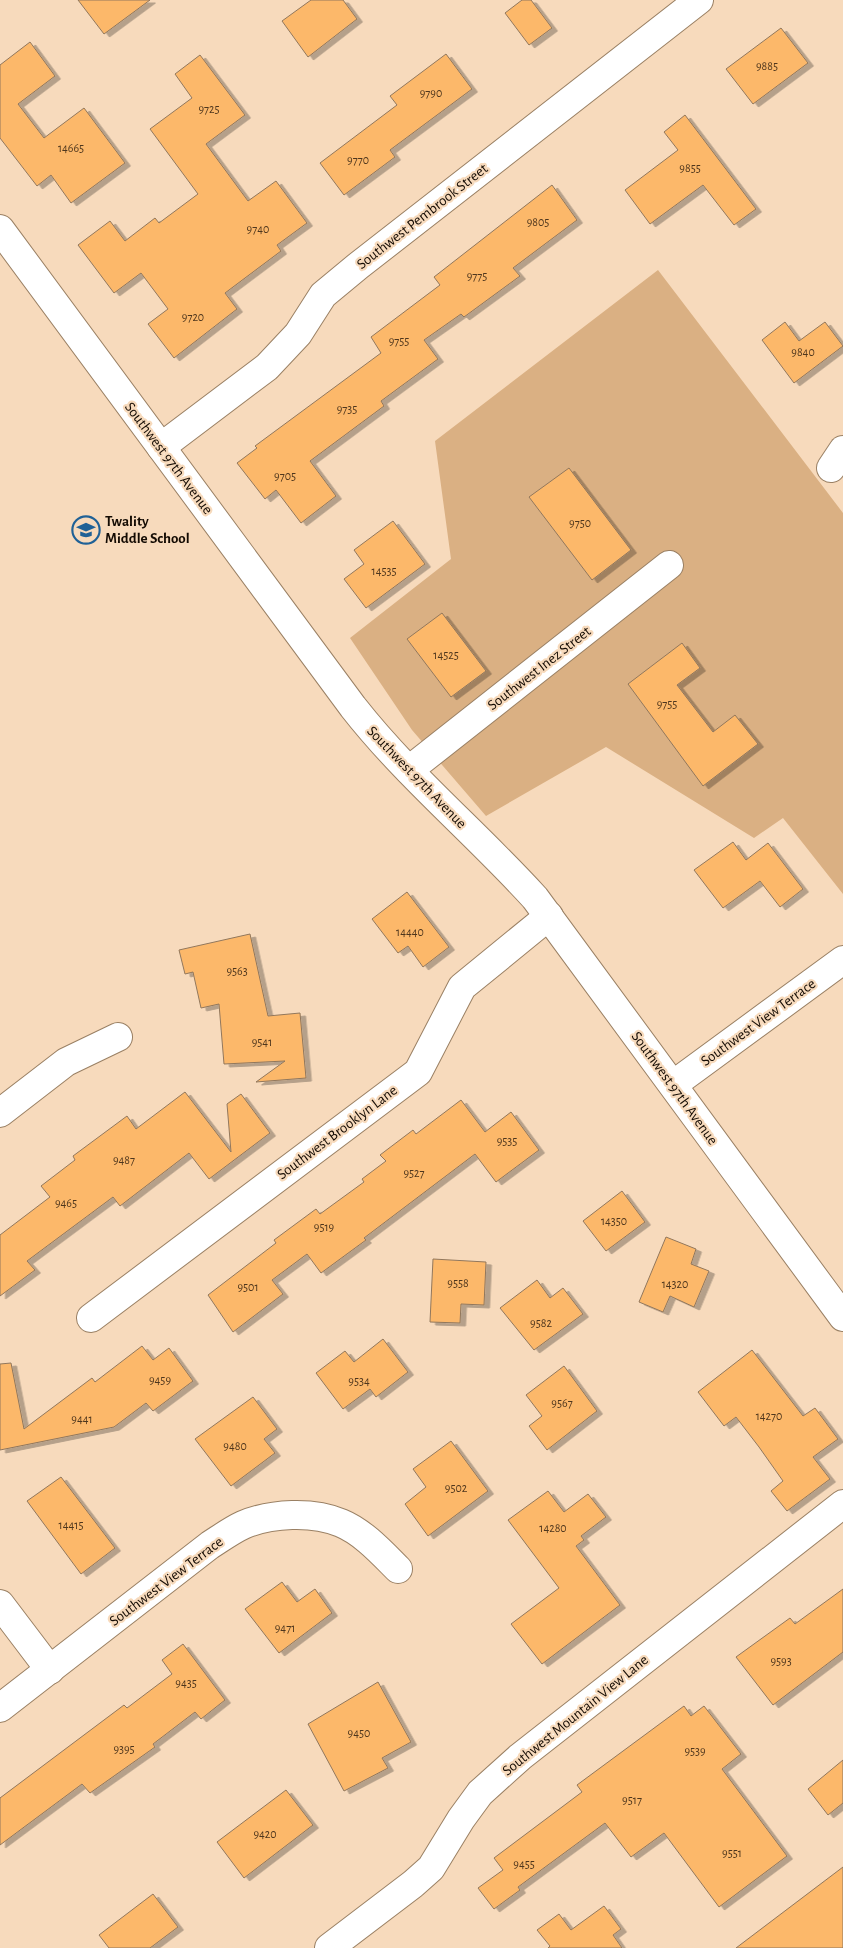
<svg xmlns="http://www.w3.org/2000/svg" width="843" height="1948" viewBox="0 0 843 1948" font-family="'Alegreya Sans',sans-serif">
  <defs>
    <filter id="shadow"><feDropShadow dx="5.5" dy="3" stdDeviation="0" flood-color="#0004"/></filter>
  </defs>
  <rect width="100%" height="100%" fill="#f7dabc"/>
  <!-- green -->
  <polygon fill="#dab083" points="658,270 843,513 843,894 783,818 754,838 606,747 486,816 412,730 350,638 451,559 435,441"/>
  <!-- building -->
  <g fill="#fcb86b" stroke="#91775c" filter="url(#shadow)">
    <polygon points="78,0 150,0 104,34"/>
    <polygon points="311,0 343,0 357,19 308,57 282,21"/>
    <polygon points="522,0 531,0 552,28 529,45 505,13"/>
    <polygon points="781,28 808,63 753,104 726,69"/>
    <polygon points="30,42 55,76 18,104 44,138 84,108 125,163 71,203 51,175 37,186 0,138 0,65"/>
    <polygon points="446,54 472,89 390,150 395,157 344,195 320,163 397,105 390,96"/>
    <polygon points="200,55 245,115 206,144 248,201 276,181 307,223 277,245 281,251 225,293 237,309 174,358 148,324 168,309 141,273 114,293 78,245 110,221 125,241 155,218 159,223 198,194 150,129 192,98 175,74"/>
    <polygon points="685,115 756,209 734,225 703,185 650,224 625,190 678,150 664,132"/>
    <polygon points="552,185 577,220 513,268 520,276 464,317 461,314 424,340 438,359 381,401 384,406 310,461 336,496 301,523 276,490 265,499 237,463 257,448 255,446 381,353 371,337 440,285 434,277"/>
    <polygon points="785,322 799,341 825,322 843,346 794,383 762,340"/>
    <polygon points="569,468 631,550 592,580 529,497"/>
    <polygon points="393,521 425,564 366,608 344,579 364,564 354,550"/>
    <polygon points="442,613 486,671 451,697 407,639"/>
    <polygon points="682,643 700,668 677,685 713,732 735,715 758,744 703,786 628,684"/>
    <polygon points="733,842 746,860 768,843 803,889 780,907 760,881 723,908 694,870"/>
    <polygon points="407,892 449,947 423,967 408,946 398,953 372,919"/>
    <polygon points="250,934 268,1016 300,1013 306,1078 256,1082 285,1061 224,1064 219,1004 201,1008 193,972 185,974 179,950"/>
    <polygon points="185,1092 231,1152 227,1104 241,1094 270,1133 209,1179 189,1153 120,1206 113,1197 27,1261 35,1270 0,1296 0,1235 50,1197 41,1186 75,1160 73,1156 127,1116 136,1129"/>
    <polygon points="461,1100 485,1132 511,1112 539,1150 496,1182 475,1154 364,1238 366,1240 321,1273 307,1254 272,1280 283,1294 233,1332 208,1295 276,1243 274,1240 316,1209 320,1214 364,1182 362,1179 386,1161 380,1155 413,1130 416,1134"/>
    <polygon points="622,1191 645,1222 606,1251 583,1221"/>
    <polygon points="666,1237 696,1249 691,1264 709,1271 694,1307 670,1296 663,1312 639,1302"/>
    <polygon points="433,1259 486,1262 484,1305 461,1304 460,1323 430,1322"/>
    <polygon points="537,1280 550,1298 563,1288 583,1314 534,1350 500,1308"/>
    <polygon points="383,1339 408,1372 376,1397 370,1389 343,1409 316,1373 345,1351 354,1362"/>
    <polygon points="142,1346 153,1360 169,1348 193,1381 153,1411 146,1403 114,1427 0,1450 0,1364 11,1363 24,1429 92,1378 95,1382"/>
    <polygon points="752,1350 803,1416 815,1408 838,1439 813,1457 830,1479 787,1511 771,1491 783,1481 759,1447 736,1417 724,1426 698,1392"/>
    <polygon points="564,1366 597,1411 547,1450 529,1426 542,1416 526,1395"/>
    <polygon points="253,1397 277,1429 264,1439 275,1453 231,1486 195,1439"/>
    <polygon points="451,1441 488,1491 428,1536 405,1504 426,1487 413,1469"/>
    <polygon points="61,1477 115,1548 81,1574 27,1501"/>
    <polygon points="548,1491 564,1512 588,1494 606,1517 581,1536 584,1540 576,1546 620,1605 542,1664 511,1624 559,1588 508,1520"/>
    <polygon points="282,1582 297,1602 315,1589 332,1613 279,1653 245,1609"/>
    <polygon points="843,1589 843,1652 773,1705 736,1657 790,1618 795,1624"/>
    <polygon points="183,1644 225,1700 201,1719 195,1712 153,1744 155,1747 90,1793 82,1784 0,1845 0,1798 124,1705 127,1708 172,1674 162,1660"/>
    <polygon points="378,1682 411,1742 382,1758 388,1768 344,1791 308,1724"/>
    <polygon points="684,1706 691,1716 704,1706 741,1754 722,1769 787,1856 719,1907 664,1833 631,1857 605,1823 518,1887 520,1890 494,1909 478,1888 503,1870 494,1858 582,1792 577,1785"/>
    <polygon points="843,1760 843,1803 828,1815 808,1789"/>
    <polygon points="286,1790 313,1825 244,1878 217,1842"/>
    <polygon points="843,1867 843,1948 736,1948"/>
    <polygon points="153,1894 178,1927 150,1948 109,1948 99,1935"/>
    <polygon points="604,1906 621,1929 613,1935 622,1948 548,1948 550,1946 537,1930 559,1914 571,1930"/>
  </g>
  <g fill="none" stroke-linecap="round" stroke-linejoin="round">
    <!-- minor casing -->
    <g stroke="#9a8064" stroke-width="30">
      <g id="minor">
        <path d="M0,229L353,707C407,776 476,833 535,898L843,1317"/>
        <polyline points="161,447 267,367 298,334 323,295 358,266 699,0"/>
        <polyline points="831,468 843,450"/>
        <polyline points="409,770 669,565"/>
        <polyline points="674,1084 843,960"/>
        <polyline points="0,1113 66,1062 118,1037"/>
        <polyline points="91,1318 418,1072 462,987 549,916"/>
        <polyline points="0,1604 50,1670"/>
        <path d="M0,1708L210,1545C221,1538 232,1530 243,1525C271,1513 313,1511 341,1523C363,1532 382,1553 398,1569"/>
        <polyline points="329,1948 413,1884 431,1868 461,1819 480,1793 520,1757 843,1504"/>
      </g>
    </g>
    <!-- minor -->
    <use href="#minor" stroke="#fff" stroke-width="28"/>
  </g>
  <!-- icons -->
  <defs>
    <g id="school-ring" transform="scale(1.4375)"><circle r="9.5" fill="#f7dabc" stroke="#206196" stroke-width="1.5"/><path d="M0-5L7-2L0 1L-7-2ZM-4 1L0 2.5L4 1V4Q0 6-4 4Z" fill="#206196"/></g>
  </defs>
  <g fill-rule="evenodd">
    <use href="#school-ring" x="86" y="530"/>
  </g>
  <g text-anchor="middle" stroke-width="4.5" stroke-linejoin="round" paint-order="stroke">
    <!-- number labels -->
    <g font-size="12" fill="#4e361d">
      <text x="767" y="70">9885</text>
      <text x="431" y="97">9790</text>
      <text x="209" y="113">9725</text>
      <text x="71" y="152">14665</text>
      <text x="358" y="164">9770</text>
      <text x="690" y="172">9855</text>
      <text x="538" y="226">9805</text>
      <text x="258" y="233">9740</text>
      <text x="477" y="280">9775</text>
      <text x="193" y="321">9720</text>
      <text x="399" y="345">9755</text>
      <text x="803" y="356">9840</text>
      <text x="347" y="413">9735</text>
      <text x="285" y="480">9705</text>
      <text x="580" y="527">9750</text>
      <text x="384" y="575">14535</text>
      <text x="446" y="659">14525</text>
      <text x="667" y="708">9755</text>
      <text x="410" y="936">14440</text>
      <text x="237" y="975">9563</text>
      <text x="262" y="1046">9541</text>
      <text x="507" y="1145">9535</text>
      <text x="124" y="1164">9487</text>
      <text x="414" y="1177">9527</text>
      <text x="66" y="1207">9465</text>
      <text x="614" y="1225">14350</text>
      <text x="324" y="1231">9519</text>
      <text x="458" y="1287">9558</text>
      <text x="675" y="1288">14320</text>
      <text x="248" y="1291">9501</text>
      <text x="541" y="1327">9582</text>
      <text x="160" y="1384">9459</text>
      <text x="359" y="1385">9534</text>
      <text x="562" y="1407">9567</text>
      <text x="769" y="1420">14270</text>
      <text x="82" y="1423">9441</text>
      <text x="235" y="1450">9480</text>
      <text x="456" y="1492">9502</text>
      <text x="71" y="1529">14415</text>
      <text x="553" y="1532">14280</text>
      <text x="285" y="1632">9471</text>
      <text x="781" y="1665">9593</text>
      <text x="186" y="1687">9435</text>
      <text x="359" y="1737">9450</text>
      <text x="124" y="1753">9395</text>
      <text x="695" y="1755">9539</text>
      <text x="632" y="1804">9517</text>
      <text x="265" y="1838">9420</text>
      <text x="732" y="1857">9551</text>
      <text x="524" y="1868">9455</text>
    </g>
    <!-- street labels -->
    <g font-size="15" fill="#140b03" stroke="#f7dabc">
      <text transform="translate(422 216) rotate(-38)" y="5">Southwest Pembrook Street</text>
      <text transform="translate(169 458) rotate(53)" y="5">Southwest 97th Avenue</text>
      <text transform="translate(539 668) rotate(-38)" y="5">Southwest Inez Street</text>
      <text transform="translate(417 777) rotate(46)" y="5">Southwest 97th Avenue</text>
      <text transform="translate(758 1022) rotate(-36)" y="5">Southwest View Terrace</text>
      <text transform="translate(675 1088) rotate(54)" y="5">Southwest 97th Avenue</text>
      <text transform="translate(337 1132) rotate(-37)" y="5">Southwest Brooklyn Lane</text>
      <text transform="translate(166 1581) rotate(-37)" y="5">Southwest View Terrace</text>
      <text transform="translate(575 1715) rotate(-39)" y="5">Southwest Mountain View Lane</text>
    </g>
    <!-- poi labels -->
    <g font-size="15" font-weight="bold" fill="#140b03" stroke="#f7dabc" text-anchor="start">
      <text x="105" y="526">Twality<tspan x="105" dy="17">Middle School</tspan></text>
    </g>
  </g>
</svg>
